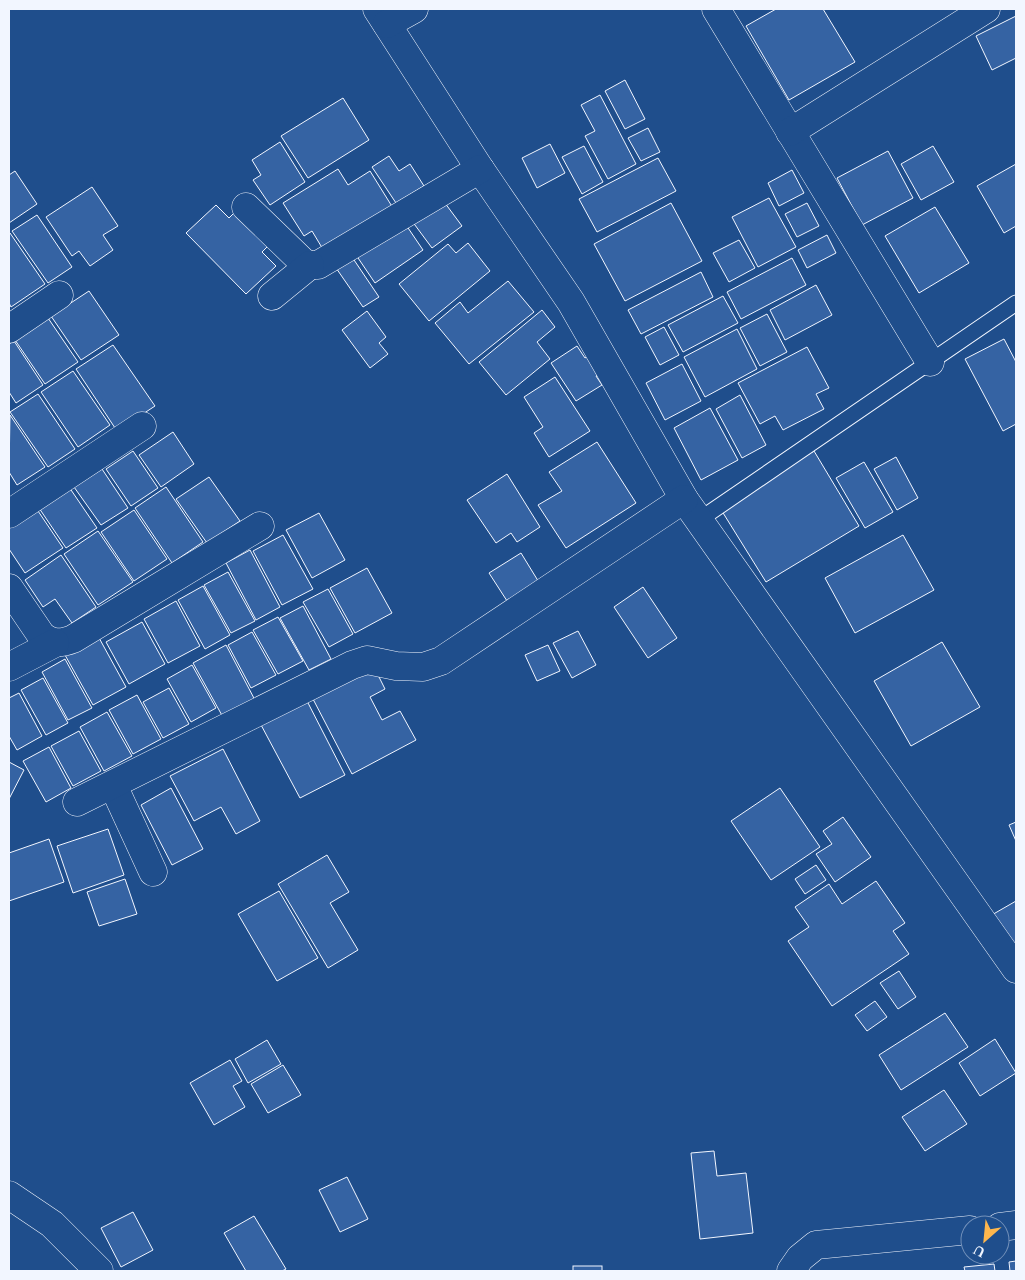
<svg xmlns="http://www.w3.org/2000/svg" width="1025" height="1280" viewBox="0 0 1025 1280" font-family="Spectral,serif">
  <rect width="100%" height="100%" fill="#1f4e8c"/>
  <!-- building -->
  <g fill="#3563a3" stroke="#f2f6ff">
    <polygon points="776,9 823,9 855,62 789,100 746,26"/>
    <polygon points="1016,16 1016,58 992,70 976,36"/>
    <polygon points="625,80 645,119 625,129 605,91"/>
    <polygon points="600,95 636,164 608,179 585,136 595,131 581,105"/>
    <polygon points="343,98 369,140 308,178 281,136"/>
    <polygon points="648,128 660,152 641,161 628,138"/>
    <polygon points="280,142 305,182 270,205 253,180 261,175 252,160"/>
    <polygon points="550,144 565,173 537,188 522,158"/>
    <polygon points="584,146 603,182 582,194 562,157"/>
    <polygon points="933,146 954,182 921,200 901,164"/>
    <polygon points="888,151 913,198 862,225 837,178"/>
    <polygon points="389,156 399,171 410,164 424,186 396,203 372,167"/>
    <polygon points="658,158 676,191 597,232 579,199"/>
    <polygon points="1016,164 1016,226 1004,233 977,186"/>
    <polygon points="338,169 348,185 370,171 393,208 324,251 312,231 304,236 283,203"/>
    <polygon points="792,170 804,193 779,206 768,183"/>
    <polygon points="15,171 37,204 9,223 9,175"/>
    <polygon points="92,187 118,226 103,235 113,250 90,266 79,251 72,256 46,217"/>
    <polygon points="439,195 462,226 432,248 409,217"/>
    <polygon points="769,198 796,247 758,267 732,217"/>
    <polygon points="671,203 702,261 625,301 594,244"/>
    <polygon points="807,203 819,226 797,237 785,214"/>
    <polygon points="216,205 229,218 240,207 273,241 262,252 276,266 246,294 186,233"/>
    <polygon points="935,207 969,263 919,293 885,236"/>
    <polygon points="37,215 72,267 48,283 12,231"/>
    <polygon points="402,219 423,250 375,283 354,252"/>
    <polygon points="10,233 45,284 11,307 9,303 9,234"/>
    <polygon points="827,235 836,253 807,268 798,250"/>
    <polygon points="739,240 755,268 729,282 713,253"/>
    <polygon points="468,243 490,271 429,321 399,284 448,244 456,253"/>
    <polygon points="350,254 379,297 363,307 334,265"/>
    <polygon points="792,258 806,285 741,319 727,292"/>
    <polygon points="701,272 713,297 641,334 628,310"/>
    <polygon points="508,281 534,312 469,364 435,323 460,302 468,313"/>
    <polygon points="816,285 832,315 785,340 770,310"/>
    <polygon points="89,291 119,335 81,360 51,316"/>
    <polygon points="723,296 738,323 683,352 668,325"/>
    <polygon points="542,310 555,327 537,342 550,359 506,395 479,362"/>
    <polygon points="367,311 386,337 379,343 388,354 370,368 342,330"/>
    <polygon points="767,314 787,352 760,366 740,328"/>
    <polygon points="48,318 78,362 45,384 15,340"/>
    <polygon points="664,327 679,355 660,365 645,337"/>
    <polygon points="737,329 757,369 705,397 684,357"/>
    <polygon points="1004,339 1016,362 1016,424 1003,431 965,359"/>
    <polygon points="14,341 43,385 16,403 9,392 9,344"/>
    <polygon points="113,345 155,406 117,431 76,369"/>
    <polygon points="577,346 585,358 595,351 607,369 596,376 602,385 576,401 551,363"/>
    <polygon points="807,347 829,388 816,394 824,409 783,430 775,416 760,424 738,383"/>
    <polygon points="682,364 701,401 665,420 646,383"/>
    <polygon points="73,371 110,425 78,447 41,392"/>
    <polygon points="555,377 590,431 549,457 534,433 543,427 524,397"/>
    <polygon points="38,394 75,449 48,467 10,412"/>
    <polygon points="740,395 766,445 742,458 716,409"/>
    <polygon points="710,408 738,460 701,480 674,428"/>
    <polygon points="10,415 45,467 17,485 9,472"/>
    <polygon points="173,432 194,464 161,487 139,455"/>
    <polygon points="597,442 636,503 566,548 538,505 562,491 549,472"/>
    <polygon points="133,451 158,488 131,506 106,469"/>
    <polygon points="814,451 859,526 766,582 720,508"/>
    <polygon points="896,457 918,498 897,510 874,469"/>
    <polygon points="864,462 893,512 865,528 836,478"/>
    <polygon points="102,469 128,508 101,525 74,487"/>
    <polygon points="507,474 540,527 517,542 511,533 496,543 467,500"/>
    <polygon points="209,477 240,521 207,543 176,499"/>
    <polygon points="69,487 97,528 66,548 39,508"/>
    <polygon points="166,487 203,542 172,563 135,508"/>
    <polygon points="36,508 63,548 25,573 9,549 9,526"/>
    <polygon points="134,510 167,559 134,581 101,532"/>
    <polygon points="319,513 345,560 312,578 286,530"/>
    <polygon points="98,531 133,582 98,605 64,554"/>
    <polygon points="283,535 313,589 282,605 253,551"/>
    <polygon points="903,535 934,590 855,633 825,578"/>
    <polygon points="250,550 280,607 256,620 226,563"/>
    <polygon points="521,553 540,584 509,604 489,573"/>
    <polygon points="61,555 96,607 72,623 55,599 43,607 25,580"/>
    <polygon points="367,568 392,613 355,633 330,588"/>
    <polygon points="228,572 255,621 231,633 204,585"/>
    <polygon points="203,586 230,635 205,649 178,600"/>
    <polygon points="643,587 677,638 648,658 614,607"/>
    <polygon points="328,589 353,634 329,647 303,602"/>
    <polygon points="176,601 200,646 168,663 144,619"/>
    <polygon points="303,606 331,659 309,670 280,618"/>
    <polygon points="278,617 303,661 278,674 253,630"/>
    <polygon points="142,622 165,664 129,684 106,642"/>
    <polygon points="578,631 596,665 572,678 553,643"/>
    <polygon points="252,632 276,675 251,688 228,645"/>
    <polygon points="98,636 126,687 93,705 65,655"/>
    <polygon points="942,642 980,707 911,746 874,681"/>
    <polygon points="226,645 256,702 224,719 193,663"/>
    <polygon points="548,645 560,671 537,681 525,655"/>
    <polygon points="65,659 92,708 68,720 42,672"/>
    <polygon points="192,665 216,708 191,722 167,679"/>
    <polygon points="374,667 385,689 370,697 382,720 400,711 416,740 352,774 313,699"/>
    <polygon points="43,678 68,723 46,735 21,690"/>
    <polygon points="169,688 189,724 163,738 143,702"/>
    <polygon points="19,693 42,736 17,750 9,736 9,698"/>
    <polygon points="137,695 161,739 133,754 109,710"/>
    <polygon points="306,699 345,775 300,798 260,723"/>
    <polygon points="107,712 132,756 104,771 80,727"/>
    <polygon points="79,731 101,771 73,786 51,746"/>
    <polygon points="49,747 71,788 46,802 23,761"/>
    <polygon points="223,749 260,821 236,834 221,807 194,821 170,776"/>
    <polygon points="9,762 24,770 9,799"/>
    <polygon points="171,788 203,849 172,865 141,805"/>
    <polygon points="780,788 820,847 771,880 731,821"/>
    <polygon points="843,817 871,857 835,882 816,854 832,844 823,831"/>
    <polygon points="1016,822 1016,841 1009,825"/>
    <polygon points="108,829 124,875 73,893 57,846"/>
    <polygon points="49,839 64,882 9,901 9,853"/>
    <polygon points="327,855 349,892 330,903 358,950 328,968 278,884"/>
    <polygon points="816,865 826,880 805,894 795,879"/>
    <polygon points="125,879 137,914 99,926 87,892"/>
    <polygon points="876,881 905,923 893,931 909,954 832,1006 788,941 809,927 795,907 829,884 842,904"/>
    <polygon points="279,891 318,958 277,981 238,914"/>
    <polygon points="1016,901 1016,953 990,916"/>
    <polygon points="899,971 916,997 898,1009 880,983"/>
    <polygon points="875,1001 887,1017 867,1031 855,1015"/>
    <polygon points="945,1013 968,1047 901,1090 879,1055"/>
    <polygon points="995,1039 1016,1073 980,1096 959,1063"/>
    <polygon points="267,1040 281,1064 248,1083 235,1059"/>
    <polygon points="230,1060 242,1081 233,1086 245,1107 214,1125 190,1083"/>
    <polygon points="283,1065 301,1095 268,1113 251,1084"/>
    <polygon points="944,1090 967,1124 925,1151 902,1117"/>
    <polygon points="714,1151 717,1176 746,1173 753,1233 700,1239 691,1153"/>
    <polygon points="347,1177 368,1219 340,1232 319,1190"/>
    <polygon points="133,1212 153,1250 121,1267 101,1228"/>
    <polygon points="254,1216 286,1269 282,1271 246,1271 224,1233"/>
    <polygon points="1016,1261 1016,1271 1010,1271 1009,1262"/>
    <polygon points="994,1264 995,1271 965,1271 964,1267"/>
    <rect x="573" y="1266" width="29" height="5"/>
  </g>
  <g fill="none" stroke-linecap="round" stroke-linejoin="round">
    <!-- service casing -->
    <g stroke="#f2f6ff" stroke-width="17">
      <polyline id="service" points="699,520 1016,303"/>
    </g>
    <!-- minor casing -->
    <g stroke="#f2f6ff" stroke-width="29">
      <g id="minor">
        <polyline points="377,9 480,169 571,302 684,499 1016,969"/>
        <polyline points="716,9 930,362"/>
        <polyline points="387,24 414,9"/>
        <polyline points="790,132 986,9"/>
        <polyline points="246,207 303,262 310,265 318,265 480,169"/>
        <polyline points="272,296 310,265"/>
        <polyline points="9,329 59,295"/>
        <polyline points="9,514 142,426"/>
        <path d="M9,588L41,635C52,644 60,644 73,639L260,526"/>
        <polyline points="9,667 55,643"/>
        <polyline points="113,785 153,872"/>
        <polyline points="77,802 352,665 367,660 396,666 423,667 441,661 684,499"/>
        <polyline points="9,1195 52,1224 99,1271"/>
        <polyline points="1000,1227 1016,1225"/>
        <polyline points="791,1271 800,1258 816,1245 970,1230"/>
      </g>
    </g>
    <!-- service -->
    <use href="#service" stroke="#1f4e8c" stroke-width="15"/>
    <!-- minor -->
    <use href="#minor" stroke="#1f4e8c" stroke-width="28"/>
  </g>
  <!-- border -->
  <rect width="1025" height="1280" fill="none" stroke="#f2f6ff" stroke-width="20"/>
  <!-- north arrow -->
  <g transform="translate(985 1240) rotate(207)"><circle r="24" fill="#1f4e8c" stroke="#7391ba"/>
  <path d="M0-4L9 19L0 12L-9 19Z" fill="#ffb74d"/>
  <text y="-8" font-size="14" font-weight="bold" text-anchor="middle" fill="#f2f6ff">U</text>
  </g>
</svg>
